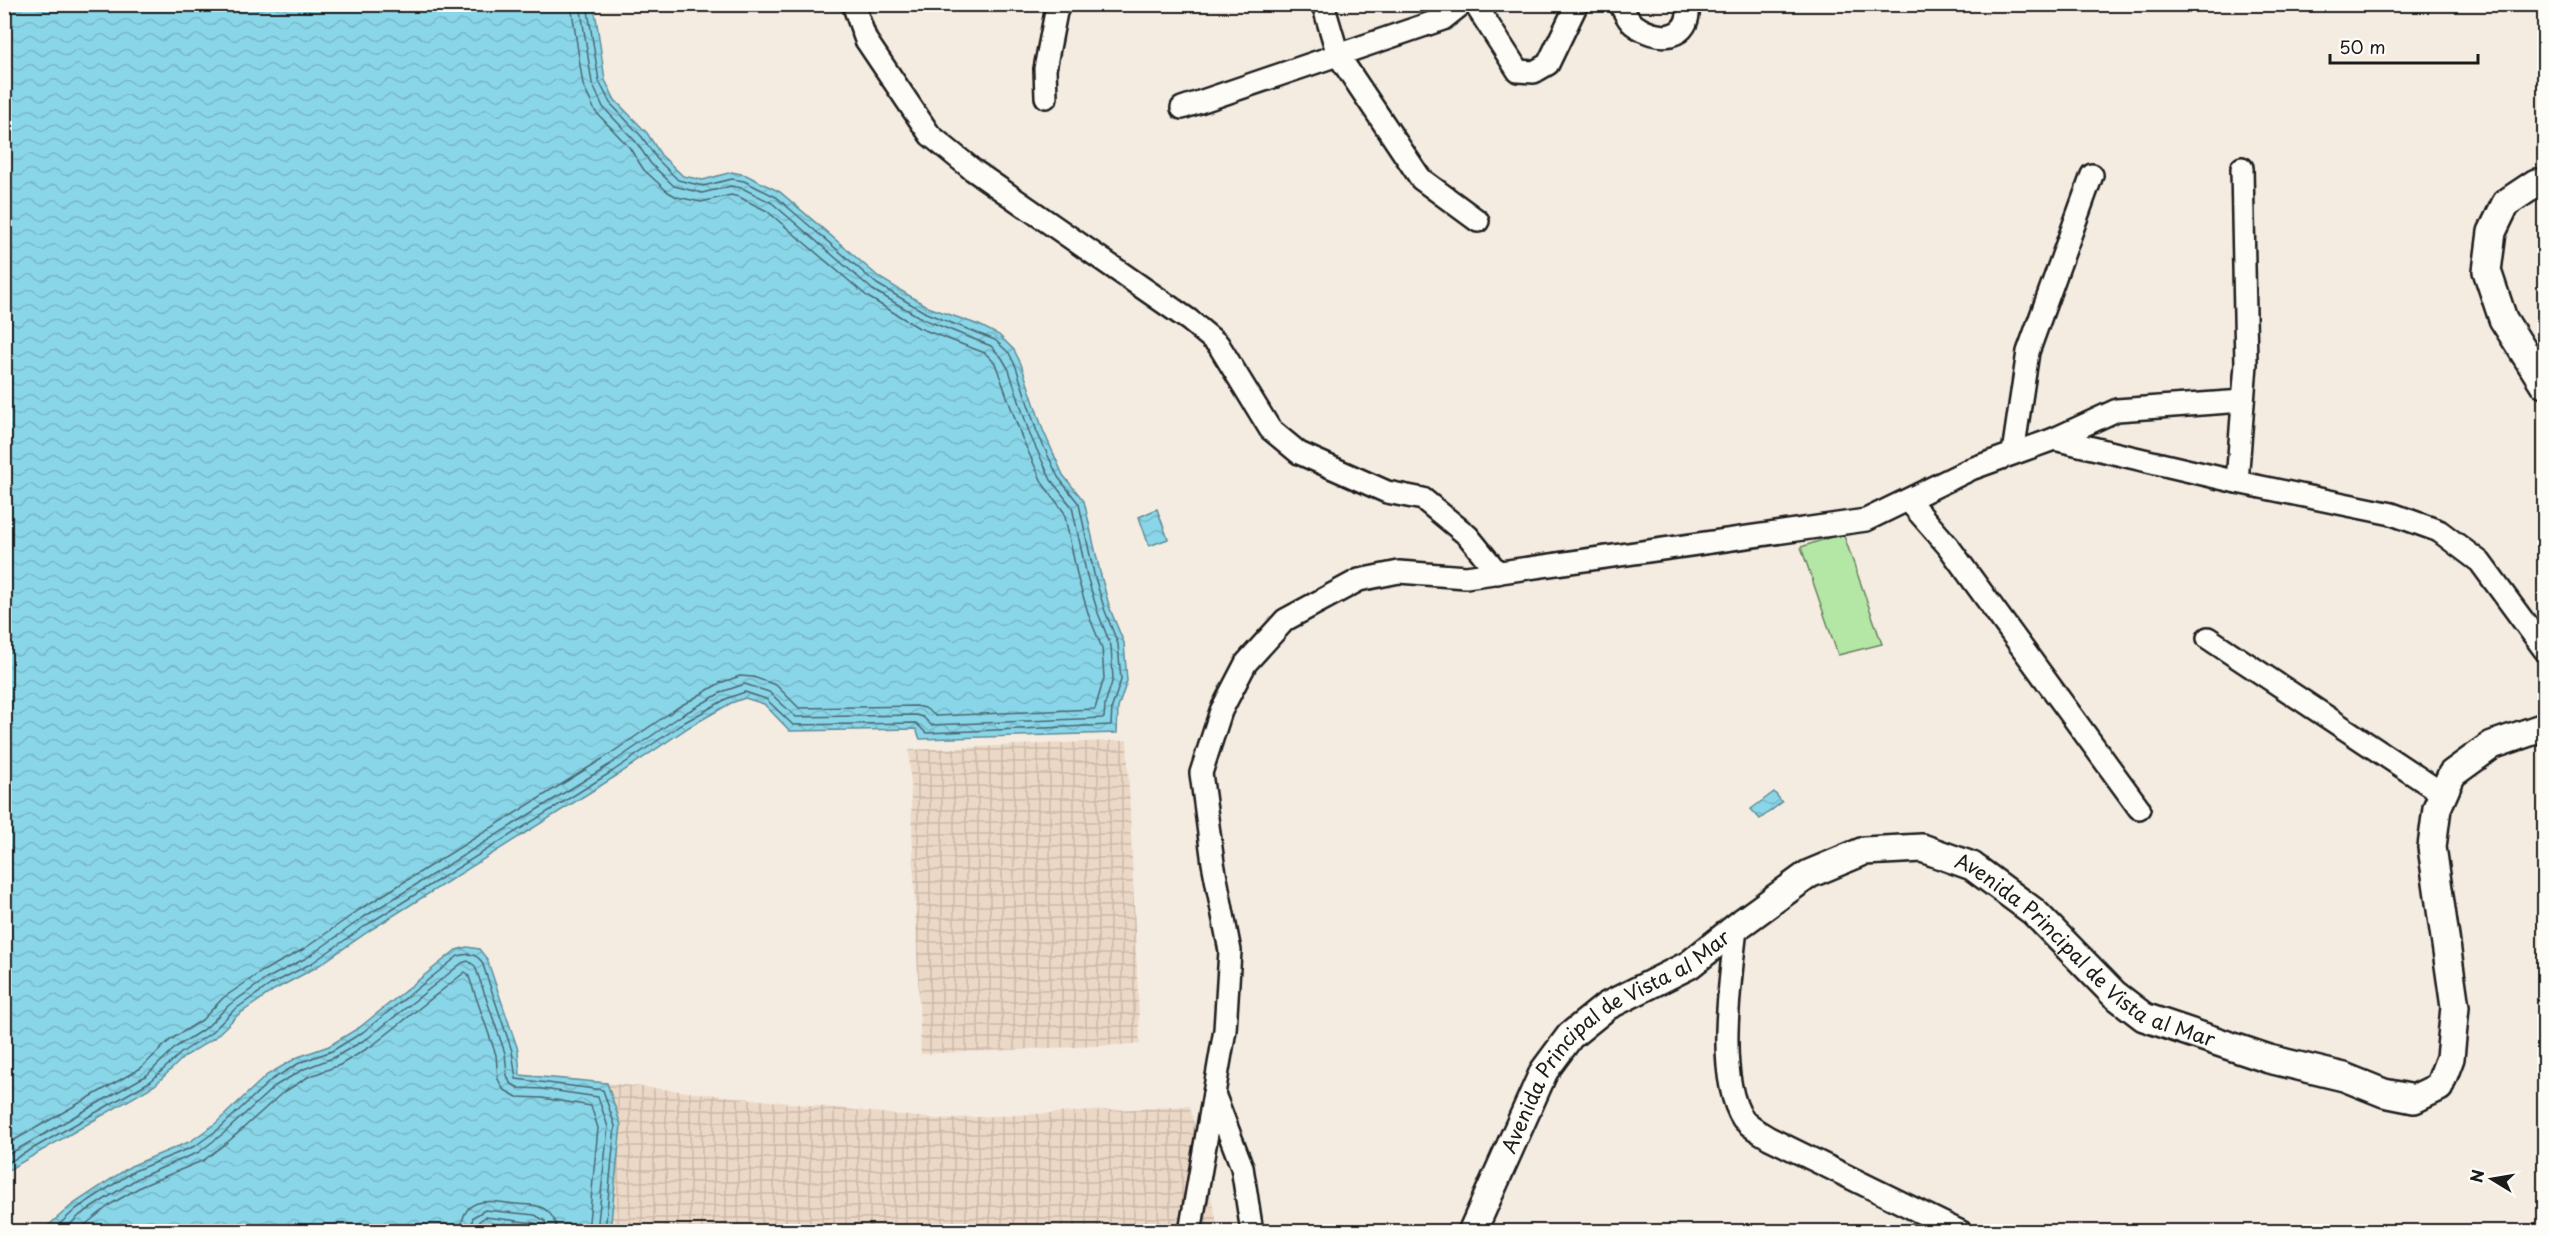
<svg xmlns="http://www.w3.org/2000/svg" width="2549" height="1236" viewBox="0 0 2549 1236" font-family="'Playpen Sans',sans-serif">
  <defs>
    <pattern id="industrial-grid" width="8" height="8" patternUnits="userSpaceOnUse" patternTransform="scale(1.5)"><rect width="8" height="8" fill="#ecd8c6"/><path d="M0 4h8M4 0v8" fill="none" stroke="#cab9aa"/></pattern>
    <pattern id="water-waves" width="16" height="10" patternUnits="userSpaceOnUse" patternTransform="scale(1.5)"><rect width="16" height="10" fill="#8ad6e9"/><path d="M0 5q4-4 8 0t8 0" fill="none" stroke="#76b7c7"/></pattern>
  </defs>
  <rect width="100%" height="100%" fill="#f5ece1"/>
  <filter id="ink" filterUnits="userSpaceOnUse"><feTurbulence type="fractalNoise" baseFrequency=".0167" numOctaves="2"/><feDisplacementMap in="SourceGraphic" scale="12" xChannelSelector="R" yChannelSelector="G"/><feConvolveMatrix kernelMatrix="1 2 1 2 8 2 1 2 1" color-interpolation-filters="sRGB"/></filter>
  <g filter="url(#ink)">
    <!-- industrial -->
    <g fill="url(#industrial-grid)">
      <polygon points="1127,740 1140,1044 921,1054 909,750"/>
      <polygon points="607,1083 937,1119 1190,1106 1219,1231 610,1231 621,1125"/>
      <polygon points="484,1223 560,1231 483,1232"/>
    </g>
    <!-- green -->
    <polygon fill="#b4e6a6" stroke="#688161" stroke-width="1.5" points="1843,533 1882,644 1838,655 1801,547"/>
    <!-- water -->
    <g fill="url(#water-waves)" stroke="#5e8c97" stroke-width="1.5">
      <polygon points="5,4 592,5 596,17 605,80 615,100 647,133 661,155 683,176 703,180 732,172 746,175 780,192 880,278 928,307 979,325 999,335 1014,350 1021,364 1043,430 1063,475 1084,501 1100,572 1110,609 1124,643 1127,681 1118,708 1117,733 920,739 916,729 790,731 764,704 745,698 731,703 689,727 616,776 372,929 315,968 274,990 238,1015 214,1038 184,1057 155,1085 5,1172"/>
      <polygon points="1157,509 1168,539 1149,546 1139,517"/>
      <polygon points="1774,792 1782,802 1760,819 1751,809"/>
      <polygon points="467,947 479,949 487,959 518,1050 520,1075 607,1083 621,1125 610,1231 560,1231 485,1223 483,1232 42,1231 72,1205 131,1166 191,1141 216,1123 267,1075 298,1057 329,1046 360,1027 456,950"/>
    </g>
    <g fill="none" stroke-linecap="round" stroke-linejoin="round">
      <!-- shore -->
      <g stroke="#48666e" stroke-width="1.5">
        <polyline points="4,1146 141,1068 170,1040 202,1020 223,998 261,972 304,949 359,910 604,758 677,708 720,683 740,676 753,677 776,685 799,708 916,706 925,708 936,716 1095,709 1104,678 1102,648 1089,616 1078,579 1064,512 1043,484 1022,438 995,363 985,353 919,328 868,297 767,211 739,197 731,195 701,202 677,197 668,192 644,170 629,147 595,111 583,85 571,4"/>
        <polyline points="4,1157 147,1075 176,1047 207,1027 229,1005 266,979 308,957 364,917 609,765 682,715 724,691 745,684 769,692 796,717 916,715 923,717 931,725 1104,718 1105,704 1113,679 1111,646 1098,613 1087,576 1072,507 1051,480 1030,435 1009,370 1002,358 991,346 923,319 873,290 772,203 742,188 731,186 702,193 674,186 651,164 636,142 603,107 592,83 580,4"/>
        <polyline points="4,1165 151,1081 181,1053 211,1033 234,1010 270,985 312,963 368,924 613,771 685,722 728,698 745,692 766,699 793,725 916,723 926,733 1111,725 1112,707 1121,680 1118,644 1105,611 1094,574 1079,504 1058,477 1037,432 1016,367 1009,353 995,340 926,313 877,284 776,197 744,181 732,179 703,186 678,180 657,159 642,137 610,103 599,81 587,4"/>
        <path d="M51,1232L76,1209L134,1171L195,1146L220,1128L271,1080L301,1062L332,1051L363,1032L458,956C469,953 475,953 482,962L512,1051L516,1079L603,1090L615,1126L605,1232"/>
        <polyline points="62,1232 80,1215 138,1178 199,1152 224,1133 275,1086 304,1069 335,1057 368,1038 462,963 468,961 475,966 505,1053 507,1075 510,1083 519,1088 543,1089 598,1097 608,1127 597,1232"/>
        <polyline points="76,1232 111,1204 142,1186 204,1160 230,1140 281,1094 308,1077 340,1065 373,1045 465,972 468,974 496,1055 498,1079 503,1089 517,1097 542,1098 591,1106 598,1128 588,1232"/>
        <path d="M461,1232C462,1194 489,1201 516,1204C526,1205 539,1204 547,1211C554,1216 556,1223 557,1232"/>
        <polyline points="470,1232 473,1217 485,1210 535,1215 545,1221 548,1232"/>
        <polyline points="478,1232 479,1221 485,1217 535,1223 539,1226 540,1232"/>
      </g>
      <!-- minor casing -->
      <g stroke="#1c1c1c" stroke-width="26">
        <g id="minor">
          <polyline points="853,4 866,40 930,135 973,170 1189,320 1218,344 1270,429 1299,453 1387,492 1423,499 1468,536 1498,573"/>
          <polyline points="1323,4 1338,55 1421,179 1478,221"/>
          <polyline points="1475,4 1518,71 1534,72 1548,64 1577,4"/>
          <path d="M1620,4C1624,11 1627,19 1633,24C1656,42 1692,42 1688,4"/>
          <polyline points="1046,97 1045,69 1056,12 1060,4"/>
          <polyline points="1182,108 1443,19 1462,4"/>
          <polyline points="2054,439 2237,482 2392,514 2439,531 2480,562 2544,649"/>
          <polyline points="2013,453 2028,352 2092,175"/>
          <polyline points="2237,482 2246,364 2242,168"/>
          <polyline points="1908,500 1948,546 2139,808"/>
          <polyline points="2208,638 2443,794"/>
          <path d="M1736,928C1731,978 1715,1076 1743,1119C1749,1127 1761,1133 1769,1138L1961,1232"/>
          <polyline points="1214,1094 1242,1167 1252,1232"/>
          <polyline points="1190,1232 1225,1030 1230,951 1213,863 1201,773 1221,711 1246,663 1285,620 1359,580 1399,572 1466,577 1866,520 1971,469 2054,439 2117,410 2243,401"/>
        </g>
      </g>
      <!-- tertiary casing -->
      <g stroke="#1c1c1c" stroke-width="32">
        <g id="tertiary">
          <polyline points="2544,183 2536,183 2506,203 2492,232 2487,271 2503,319 2544,384"/>
          <path id="s1" d="M1472,1232L1544,1071L1570,1036L1607,1006L1689,965L1743,922L1809,874L1864,851L1922,848L1972,866L2034,912L2114,994L2144,1017L2269,1059L2344,1077L2384,1093L2414,1099L2439,1087L2450,1058L2455,1007L2432,847L2437,808L2452,774L2492,745L2544,727"/>
        </g>
      </g>
      <!-- minor -->
      <use href="#minor" stroke="#fdfcf7" stroke-width="21"/>
      <!-- tertiary -->
      <use href="#tertiary" stroke="#fdfcf7" stroke-width="27"/>
    </g>
  </g>
  <g text-anchor="middle" stroke-width="4.5" stroke-linejoin="round" paint-order="stroke">
    <!-- street labels -->
    <g font-size="20" fill="#1c1c1c" stroke="#fdfcf7">
      <text dy="7" stroke="none"><textPath href="#s1" startOffset="824">Avenida Principal de Vista al Mar</textPath></text>
      <text dy="7" stroke="none"><textPath href="#s1" startOffset="248">Avenida Principal de Vista al Mar</textPath></text>
    </g>
  </g>
  <!-- margin -->
  <rect width="2549" height="1236" fill="none" stroke="#fdfcf7" stroke-width="24"/>
  <rect x="12" y="12" width="2525" height="1212" fill="none" stroke="#1c1c1c" stroke-width="2" filter="url(#ink)"/>
  <!-- north arrow -->
  <g transform="translate(2492 1179) rotate(281)" stroke="#fdfcf7" stroke-width="4.5" paint-order="stroke">
  <path d="M0-4.5L10 22L0 15L-10 22Z" fill="#1c1c1c"/>
  <text y="-9" font-size="16" font-weight="bold" text-anchor="middle" fill="#1c1c1c">N</text>
  </g>
  <!-- scale -->
  <path d="M2330 54v9h148v-9" fill="none" stroke="#1c1c1c" stroke-width="3"/>
  <text x="2339" y="54" font-size="18" fill="#1c1c1c" stroke="#fdfcf7" stroke-width="4.5" paint-order="stroke">50 m</text>
</svg>
